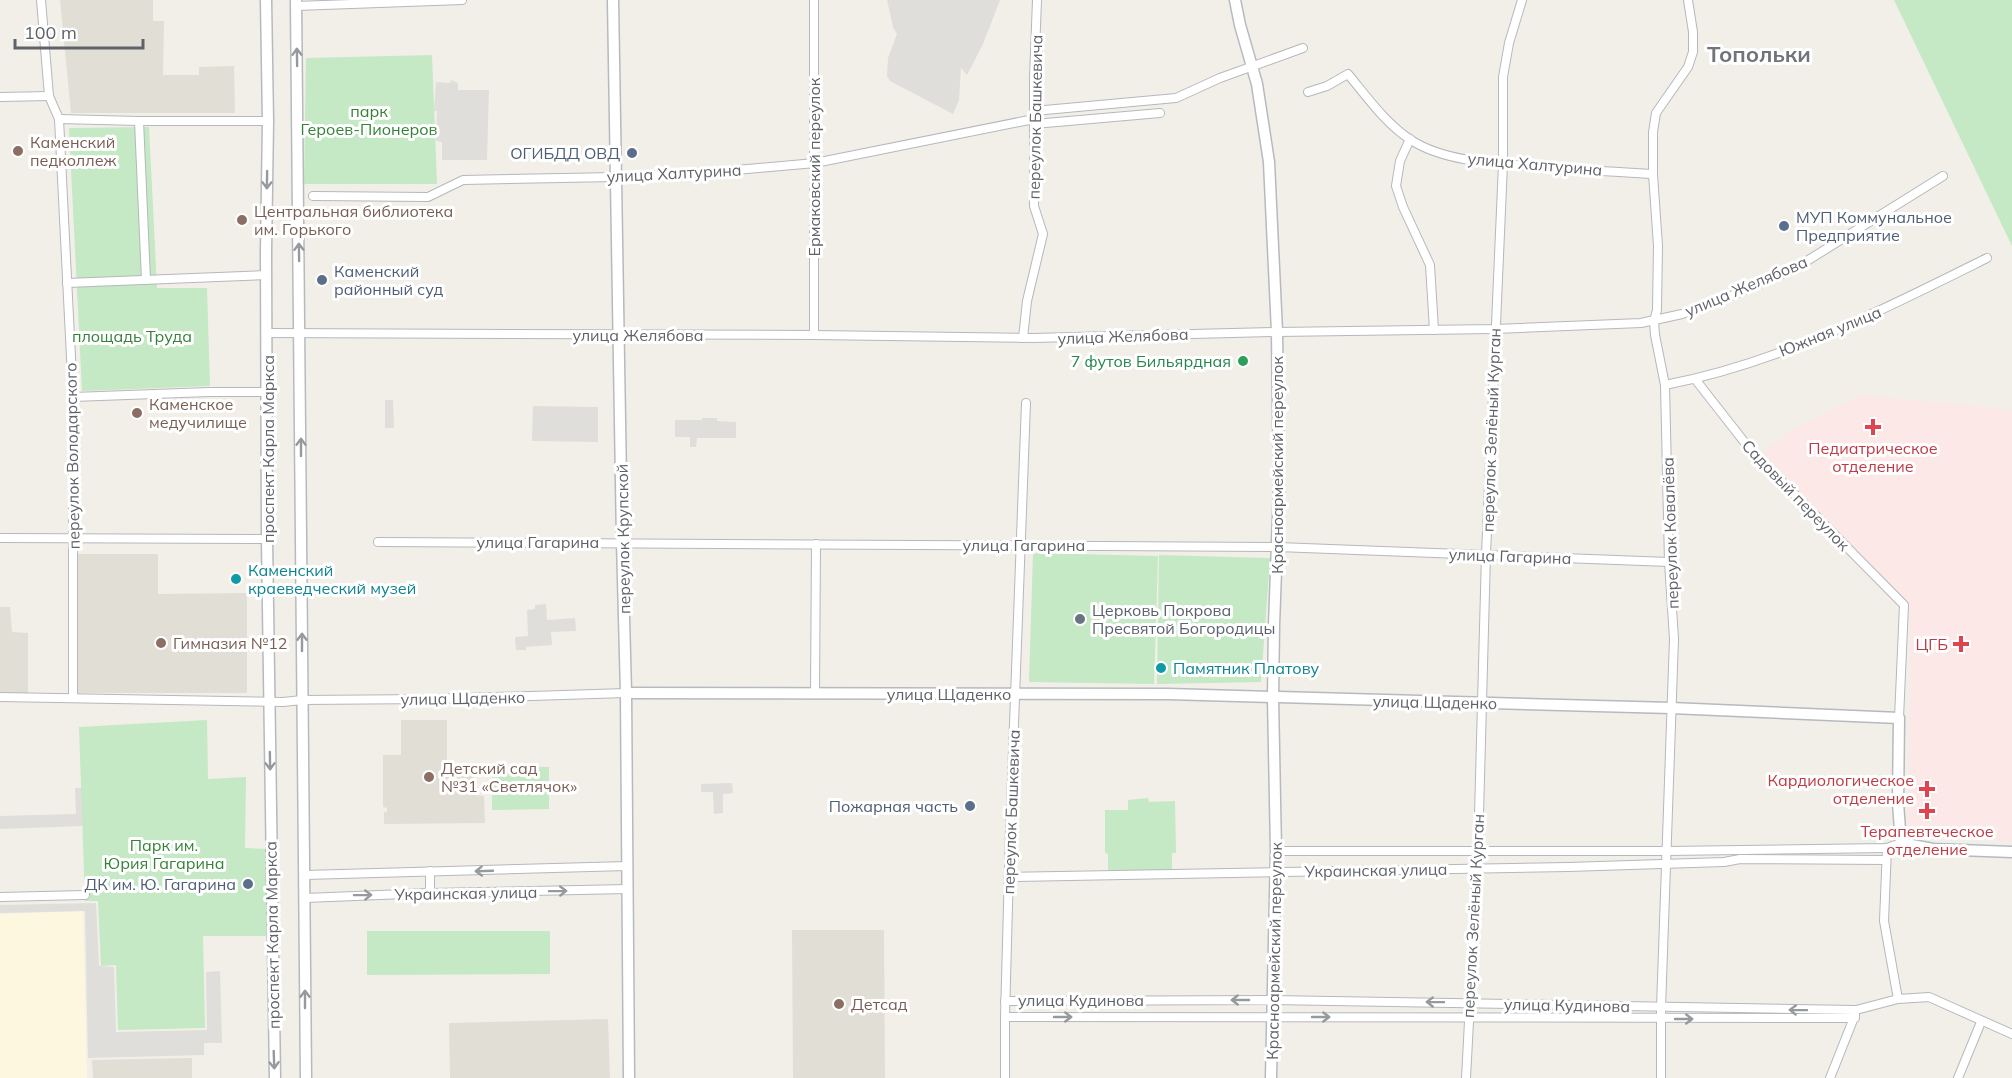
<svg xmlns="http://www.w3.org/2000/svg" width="2012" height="1078" viewBox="0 0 2012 1078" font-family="Mulish,sans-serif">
  <rect width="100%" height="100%" fill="#f1efe8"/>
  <!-- commercial -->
  <polygon fill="#fef7e0" points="83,911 87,1078 0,1078 0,914"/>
  <!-- industrial -->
  <g fill="#e0deda">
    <polygon points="887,0 1000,0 983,44 967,75 961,68 959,100 953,114 890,81 887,76 888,58 897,34 893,27"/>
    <polygon points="451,80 458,83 458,90 489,90 487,160 442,160 442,142 436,141 437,111 434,111 436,82 450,83"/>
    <polygon points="385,400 393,400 394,428 385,428"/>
    <polygon points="533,406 598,407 598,442 532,441"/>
    <polygon points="702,418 717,418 717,421 736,422 736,438 697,438 696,447 690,447 690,437 675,437 675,420 702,420"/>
    <polygon points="546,604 547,620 575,618 576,631 551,632 552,645 526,647 526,650 516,650 515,637 528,636 527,610 535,609 535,605"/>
    <polygon points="732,783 733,793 723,794 723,813 714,814 713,792 701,792 701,784"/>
    <polygon points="75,788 82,788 83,826 0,829 0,816 76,814"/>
    <polygon points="96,903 99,966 114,967 116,1032 207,1030 206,972 220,971 222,1043 204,1043 204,1055 88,1058 85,911 0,913 0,905"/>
  </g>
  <!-- education -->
  <g fill="#e1ded6">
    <polygon points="60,0 153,0 153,21 164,21 163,75 199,75 199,67 234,66 235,113 71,113"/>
    <polygon points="76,554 158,554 158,594 247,593 247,693 76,693"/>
    <polygon points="0,607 10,607 12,632 28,633 28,694 0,694"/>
    <polygon points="401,720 447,720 447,771 474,772 474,782 477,783 477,795 484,796 485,823 384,824 384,812 387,812 387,808 383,807 383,755 401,755"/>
    <polygon points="792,930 884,930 885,1078 793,1078"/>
    <polygon points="608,1019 610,1078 450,1078 449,1023"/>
    <polygon points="192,1058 192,1078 93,1078 92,1060"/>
  </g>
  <!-- medical -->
  <polygon fill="#fce8e6" points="1860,395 2012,410 2012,841 1907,832 1911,683 1910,606 1762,452 1792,430"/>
  <!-- green -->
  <g fill="#c5e8c5">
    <polygon points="1894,0 2012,0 2012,246"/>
    <polygon points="432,55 437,184 304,184 306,58"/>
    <polygon points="149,127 157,288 207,288 210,386 82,391 69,128"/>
    <polygon points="1033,553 1158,556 1154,684 1029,682"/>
    <polygon points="1159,555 1270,558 1261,682 1157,684"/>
    <polygon points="207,720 208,779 246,777 245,848 267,849 266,936 203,936 205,1028 118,1030 116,965 101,966 98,901 85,901 79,727"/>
    <polygon points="492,767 549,767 549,809 492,810"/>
    <polygon points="1148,798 1149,802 1175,801 1176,853 1172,853 1172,870 1108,872 1108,854 1105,853 1105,810 1128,810 1128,800"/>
    <polygon points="367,931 550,931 550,974 367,975"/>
  </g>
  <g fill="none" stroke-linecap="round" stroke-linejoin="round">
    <!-- street casing -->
    <g stroke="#b5b8bc" stroke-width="10">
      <g id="street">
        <polyline points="41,0 49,96 59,119 73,397 73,698"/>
        <polyline points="814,0 814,335"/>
        <polyline points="296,6 462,0"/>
        <path d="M1308,92L1327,86L1348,74C1367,97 1386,124 1411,140C1446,163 1503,164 1544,167C1580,170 1617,172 1653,174"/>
        <polyline points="0,97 49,96"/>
        <polyline points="1034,111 1176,98 1220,78 1303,48"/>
        <polyline points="59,119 139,121 268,121"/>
        <polyline points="139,121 146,280"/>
        <polyline points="1034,124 1160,113"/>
        <polyline points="1410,139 1400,161 1396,186 1403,207 1430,265 1434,330"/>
        <polyline points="313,196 428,197 463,180 616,177 714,172 815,163 1034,119"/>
        <polyline points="67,283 267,275"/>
        <polyline points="267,333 814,335 1033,338 1277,332 1495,329 1641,323 1682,314 1703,308 1794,269 1943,176"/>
        <polyline points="1023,338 1027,301 1043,234 1034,206 1034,78 1037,0"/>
        <polyline points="1695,379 1749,448 1904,605 1899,718"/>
        <path d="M1665,385C1780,363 1883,310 1987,258"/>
        <polyline points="73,397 209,392 267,392"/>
        <polyline points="0,538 267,539"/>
        <polyline points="378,542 1278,547 1669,562"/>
        <polyline points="815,693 816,544"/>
        <polyline points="0,697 283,702 302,700 431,699 626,693"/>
        <polyline points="1887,848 1884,921 1898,999"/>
        <polyline points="1276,851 1667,851 1887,848 1901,843"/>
        <polyline points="430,871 430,893"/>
        <polyline points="305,875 627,866"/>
        <polyline points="1009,877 1568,867 1724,862 1740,859 1886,860"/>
        <polyline points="0,897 85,895"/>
        <polyline points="305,898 430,893 627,889"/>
        <polyline points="1005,1001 1272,1000 1856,1010 1898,999 1929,997 2012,1034"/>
        <polyline points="1005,1017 1855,1018"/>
        <polyline points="1005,1078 1005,1017 1010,831 1026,403"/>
        <polyline points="1466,1078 1478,852 1486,554 1503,164 1503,77 1509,43 1522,0"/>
        <polyline points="1661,1078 1661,1008 1674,639 1669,562 1665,385 1655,335 1654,321 1657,310 1658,246 1653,174 1653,132 1656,113 1688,67 1693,52 1693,32 1688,0"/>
        <polyline points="1830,1078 1855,1015"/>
        <polyline points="1958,1078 1981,1022"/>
      </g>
    </g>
    <!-- secondary casing -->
    <g stroke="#b6babf" stroke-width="13">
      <g id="secondary">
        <polyline points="266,0 268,121 266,252 267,539 275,1078"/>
        <polyline points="296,0 306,1078"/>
        <polyline points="613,0 622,542 626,693 629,1078"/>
        <polyline points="1235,0 1240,25 1257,84 1269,162 1277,332 1279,489 1274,625 1273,698 1276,851 1271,1078"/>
        <polyline points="626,693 1168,694 1671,708 1899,718 1898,803 1901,843 1933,849 2012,852"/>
      </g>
    </g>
    <!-- street -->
    <use href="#street" stroke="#fff" stroke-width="8"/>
    <!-- secondary -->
    <use href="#secondary" stroke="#fff" stroke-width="10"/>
  </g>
  <!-- one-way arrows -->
  <defs><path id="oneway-shaft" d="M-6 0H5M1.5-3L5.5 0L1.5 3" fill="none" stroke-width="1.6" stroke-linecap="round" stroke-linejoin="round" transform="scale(1.5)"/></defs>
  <g stroke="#979a9d">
    <use href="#oneway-shaft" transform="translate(297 57) rotate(-91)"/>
    <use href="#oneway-shaft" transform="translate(267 180) rotate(91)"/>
    <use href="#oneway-shaft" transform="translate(299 252) rotate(-91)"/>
    <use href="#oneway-shaft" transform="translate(301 447) rotate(-90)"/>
    <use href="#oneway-shaft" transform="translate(302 642) rotate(-90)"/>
    <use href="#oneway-shaft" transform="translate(270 761) rotate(89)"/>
    <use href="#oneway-shaft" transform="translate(484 871) rotate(178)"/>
    <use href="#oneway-shaft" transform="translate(558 891) rotate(-1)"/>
    <use href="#oneway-shaft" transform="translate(363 895) rotate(-1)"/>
    <use href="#oneway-shaft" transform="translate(305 999) rotate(-90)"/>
    <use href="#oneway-shaft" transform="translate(1240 1000) rotate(180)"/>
    <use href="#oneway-shaft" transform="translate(1435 1002) rotate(-179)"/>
    <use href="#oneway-shaft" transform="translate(1798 1010) rotate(-179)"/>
    <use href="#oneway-shaft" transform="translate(1063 1017)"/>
    <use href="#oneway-shaft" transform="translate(1321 1017)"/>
    <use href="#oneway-shaft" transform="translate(1684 1019)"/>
    <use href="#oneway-shaft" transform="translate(274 1060) rotate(88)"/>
  </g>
  <!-- markers -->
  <g fill="#8d6e63" stroke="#fff" stroke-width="2">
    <circle cx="18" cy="151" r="6"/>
    <circle cx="242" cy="220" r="6"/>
    <circle cx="137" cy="413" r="6"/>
    <circle cx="161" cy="643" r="6"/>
    <circle cx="429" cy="777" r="6"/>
    <circle cx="839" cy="1004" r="6"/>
  </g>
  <g fill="#5c6f8a" stroke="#fff" stroke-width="2">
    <circle cx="632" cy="153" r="6"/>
    <circle cx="1784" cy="226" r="6"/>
    <circle cx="322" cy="280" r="6"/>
    <circle cx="970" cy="806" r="6"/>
    <circle cx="248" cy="884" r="6"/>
  </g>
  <circle fill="#2e9e5b" stroke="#fff" stroke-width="2" cx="1243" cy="361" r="6"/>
  <g fill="#e0444e" stroke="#fff" stroke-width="2">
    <path d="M1870 418h6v6h6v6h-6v6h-6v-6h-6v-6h6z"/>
    <path d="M1958 635h6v6h6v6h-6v6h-6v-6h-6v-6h6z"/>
    <path d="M1924 780h6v6h6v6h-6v6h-6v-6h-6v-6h6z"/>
    <path d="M1924 802h6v6h6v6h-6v6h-6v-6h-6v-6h6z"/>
  </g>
  <g fill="#0f9aa8" stroke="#fff" stroke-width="2">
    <circle cx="236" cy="579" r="6"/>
    <circle cx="1161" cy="668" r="6"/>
  </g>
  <circle fill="#6b7280" stroke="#fff" stroke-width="2" cx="1080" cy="619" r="6"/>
  <g text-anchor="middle" stroke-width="6" stroke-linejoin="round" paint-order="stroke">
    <!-- park labels -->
    <g font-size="16" fill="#348238" stroke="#fff">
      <text x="369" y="117">парк<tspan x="369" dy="18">Героев-Пионеров</tspan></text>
      <text x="132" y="342">площадь Труда</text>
      <text x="164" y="851">Парк им.<tspan x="164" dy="18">Юрия Гагарина</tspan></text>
    </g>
    <!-- street labels -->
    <g font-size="16" fill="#5f6368" stroke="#fff">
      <text transform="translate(1035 117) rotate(-89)" y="6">переулок Башкевича</text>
      <text transform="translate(1535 164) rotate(5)" y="6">улица Халтурина</text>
      <text transform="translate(814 167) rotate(-90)" y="6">Ермаковский переулок</text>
      <text transform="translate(674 173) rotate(-3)" y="6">улица Халтурина</text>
      <text transform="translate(1746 286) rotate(-23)" y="6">улица Желябова</text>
      <text transform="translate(1830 331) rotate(-22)" y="6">Южная улица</text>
      <text x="638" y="341">улица Желябова</text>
      <text transform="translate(1123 336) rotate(-2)" y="6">улица Желябова</text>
      <text transform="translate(1491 430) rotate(-88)" y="6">переулок Зелёный Курган</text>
      <text transform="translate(268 449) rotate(-90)" y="6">проспект Карла Маркса</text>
      <text transform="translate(72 456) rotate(-91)" y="6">переулок Володарского</text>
      <text transform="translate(1277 465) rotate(-90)" y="6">Красноармейский переулок</text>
      <text transform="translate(1796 495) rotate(46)" y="6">Садовый переулок</text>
      <text transform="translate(1670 533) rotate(-92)" y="6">переулок Ковалёва</text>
      <text transform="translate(623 539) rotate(-91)" y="6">переулок Крупской</text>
      <text x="538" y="548">улица Гагарина</text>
      <text x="1024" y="551">улица Гагарина</text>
      <text transform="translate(1510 556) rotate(2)" y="6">улица Гагарина</text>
      <text x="949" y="700">улица Щаденко</text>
      <text transform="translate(463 698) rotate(-1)" y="6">улица Щаденко</text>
      <text transform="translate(1435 702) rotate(1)" y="6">улица Щаденко</text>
      <text transform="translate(1011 812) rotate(-88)" y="6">переулок Башкевича</text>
      <text transform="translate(1376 870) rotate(-1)" y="6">Украинская улица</text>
      <text transform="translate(466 893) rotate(-1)" y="6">Украинская улица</text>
      <text transform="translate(1473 916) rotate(-87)" y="6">переулок Зелёный Курган</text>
      <text transform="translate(272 935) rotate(-91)" y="6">проспект Карла Маркса</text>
      <text transform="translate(1274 951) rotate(-89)" y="6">Красноармейский переулок</text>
      <text x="1081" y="1006">улица Кудинова</text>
      <text transform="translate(1567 1005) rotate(1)" y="6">улица Кудинова</text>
    </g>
    <!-- education labels -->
    <g font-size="16" fill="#785e54" stroke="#fff" text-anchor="start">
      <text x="30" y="148">Каменский<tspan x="30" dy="18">педколлеж</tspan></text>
      <text x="254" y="217">Центральная библиотека<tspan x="254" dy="18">им. Горького</tspan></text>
      <text x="149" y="410">Каменское<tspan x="149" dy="18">медучилище</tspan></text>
      <text x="173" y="649">Гимназия №12</text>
      <text x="441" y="774">Детский сад<tspan x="441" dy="18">№31 «Светлячок»</tspan></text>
      <text x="851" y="1010">Детсад</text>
    </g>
    <!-- service labels -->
    <g font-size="16" fill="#4e5e75" stroke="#fff" text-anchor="end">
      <text x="620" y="159">ОГИБДД ОВД</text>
      <text x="1796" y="223" text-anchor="start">МУП Коммунальное<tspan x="1796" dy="18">Предприятие</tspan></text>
      <text x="334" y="277" text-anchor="start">Каменский<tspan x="334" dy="18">районный суд</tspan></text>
      <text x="958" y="812">Пожарная часть</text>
      <text x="236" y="890">ДК им. Ю. Гагарина</text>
    </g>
    <!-- leisure labels -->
    <g font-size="16" fill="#27864d" stroke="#fff" text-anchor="end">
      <text x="1231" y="367">7 футов Бильярдная</text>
    </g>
    <!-- health labels -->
    <g font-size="16" fill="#be3a42" stroke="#fff">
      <text x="1873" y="454">Педиатрическое<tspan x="1873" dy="18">отделение</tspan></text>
      <text x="1948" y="650" text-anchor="end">ЦГБ</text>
      <text x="1914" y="786" text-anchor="end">Кардиологическое<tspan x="1914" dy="18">отделение</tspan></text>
      <text x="1927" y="837">Терапевтеческое<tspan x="1927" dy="18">отделение</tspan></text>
    </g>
    <!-- culture labels -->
    <g font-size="16" fill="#0d838f" stroke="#fff" text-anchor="start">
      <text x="248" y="576">Каменский<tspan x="248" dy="18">краеведческий музей</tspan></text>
      <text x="1173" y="674">Памятник Платову</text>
    </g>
    <!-- worship labels -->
    <g font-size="16" fill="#5b616d" stroke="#fff" text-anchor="start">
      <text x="1092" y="616">Церковь Покрова<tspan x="1092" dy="18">Пресвятой Богородицы</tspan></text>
    </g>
    <!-- district labels -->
    <g font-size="22" font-weight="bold" fill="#70757a" stroke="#fff">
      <text x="1759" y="62">Топольки</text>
    </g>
  </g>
  <!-- scale -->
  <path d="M15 39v9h128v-9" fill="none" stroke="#5f6368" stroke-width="3"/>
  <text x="24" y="39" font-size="18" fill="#5f6368" stroke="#ffffff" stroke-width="4.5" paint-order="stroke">100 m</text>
</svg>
